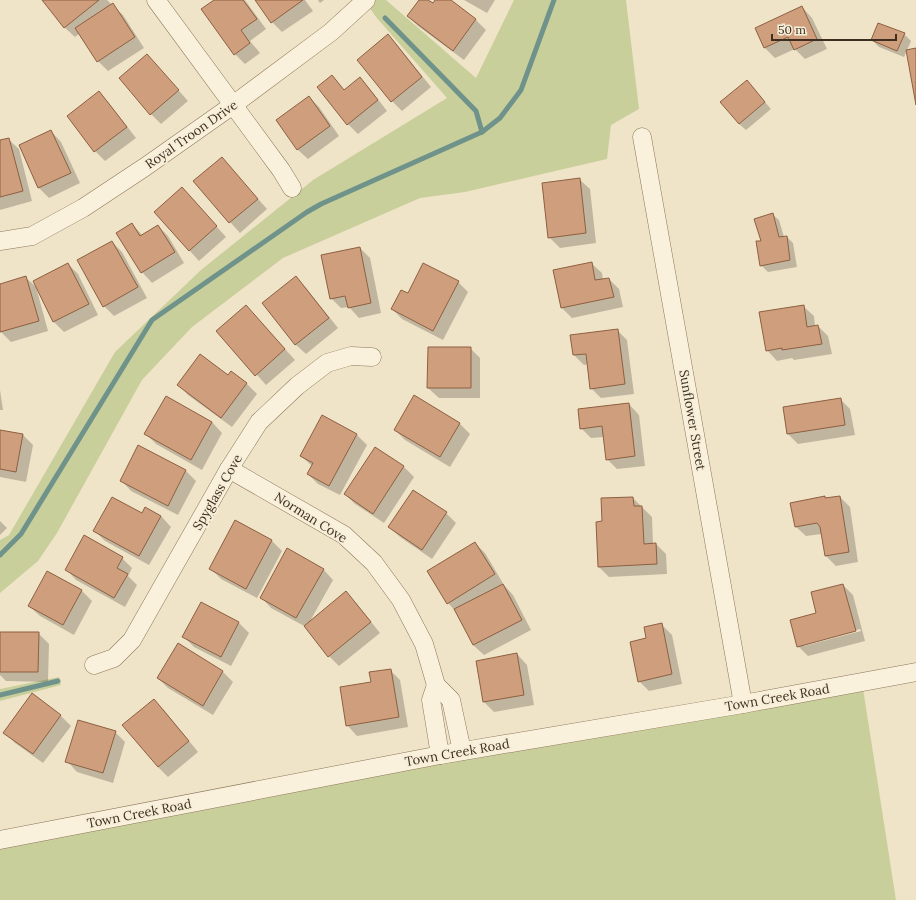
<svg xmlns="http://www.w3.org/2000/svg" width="916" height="900" viewBox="0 0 916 900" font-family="Lora,serif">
  <rect width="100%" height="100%" fill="#f0e4c8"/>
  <!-- green -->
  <g fill="#c9cf9b">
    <polygon points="364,0 386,0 476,78 514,0 626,0 639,109 611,125 607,159 465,192 420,198 283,258 192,327 142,380 57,533 38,561 0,593 0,540 9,535 115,352 201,270 313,180 447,98 376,17"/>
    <polygon points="59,677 61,685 0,701 0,689"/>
    <polygon points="862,682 896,900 0,900 0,847"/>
  </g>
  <!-- shadow -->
  <g fill="#0003" fill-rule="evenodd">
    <polygon points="43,0 107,0 123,15 144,48 108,71 98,61 80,33 75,37 64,27"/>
    <polygon points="215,0 245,0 266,29 250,41 260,53 245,64 235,54"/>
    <polygon points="257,0 305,0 313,11 282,32 272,22"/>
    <polygon points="318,0 324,0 320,3"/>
    <polygon points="420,0 427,0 433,4 436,0 449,0 476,20 486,30 464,60 418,26 408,16"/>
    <polygon points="464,0 495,0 487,13"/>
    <polygon points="802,7 812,18 827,49 805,59 795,49 775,58 765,48 756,29"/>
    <polygon points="904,34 911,41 904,57 879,47 872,40"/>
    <polygon points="388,36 398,46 431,87 402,111 392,101"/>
    <polygon points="147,55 188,101 161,124 151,114"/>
    <polygon points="332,77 345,91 360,78 370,89 387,111 358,134 348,124"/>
    <polygon points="747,81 771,109 746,130 739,124"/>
    <polygon points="99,92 109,103 136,138 105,161 95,151"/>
    <polygon points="309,97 319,107 339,136 308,159 297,149"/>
    <polygon points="51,131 61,142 80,183 49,198 39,188 20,146"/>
    <polygon points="8,139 19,149 32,201 0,210 0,141"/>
    <polygon points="222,158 267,209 240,233 194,182"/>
    <polygon points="579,179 590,189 596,243 560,248 549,237"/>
    <polygon points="192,199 226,237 199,261 155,212"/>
    <polygon points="772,214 779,220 784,237 787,237 793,243 797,267 768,272 761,265 763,241"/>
    <polygon points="132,224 143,236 158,226 168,236 184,263 152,283 142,272 118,233"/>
    <polygon points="112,242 122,252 147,298 114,316 104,306"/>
    <polygon points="360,248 370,258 381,313 359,318 349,307 341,308 331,298"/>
    <polygon points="591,263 602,273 603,280 609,279 619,289 623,307 572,318 562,308 554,271"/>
    <polygon points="68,264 78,274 98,315 64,332 54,322"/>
    <polygon points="25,277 36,287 48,331 11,342 1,332 0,328 0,285"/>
    <polygon points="296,278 306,288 338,328 306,354 295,344"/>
    <polygon points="458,282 468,292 443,340 402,319 392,309"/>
    <polygon points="246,306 295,360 266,385 218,331"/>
    <polygon points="803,306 814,316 815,326 818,326 828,336 832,354 794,360 792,358 777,361 767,350"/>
    <polygon points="617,330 627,340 634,394 601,398 591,388 588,364 584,365 574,355"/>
    <polygon points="470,348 480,358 480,398 439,398 428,388"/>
    <polygon points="228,376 246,383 257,394 232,427 188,395 178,384"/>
    <polygon points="0,390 3,410 0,410"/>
    <polygon points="840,399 850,409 855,435 798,444 788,434"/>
    <polygon points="629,404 639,415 645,466 617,469 607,459 604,437 591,438 581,428"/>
    <polygon points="323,417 357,435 367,445 340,495 318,484 308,474 312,466 301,456"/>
    <polygon points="212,422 222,433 202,470 156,444 146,434"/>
    <polygon points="460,424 470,434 450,467 405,440 395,430"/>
    <polygon points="0,431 23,435 33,445 26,482 0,477"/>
    <polygon points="139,446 186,471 196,481 178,515 131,491 121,480"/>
    <polygon points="376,448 404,467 414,477 384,523 355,504 345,494"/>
    <polygon points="414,491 446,513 456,523 432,559 400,537 389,527"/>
    <polygon points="825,497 827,499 840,497 850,507 858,562 836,566 826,556 822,534 806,536 795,526"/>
    <polygon points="633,498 652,517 653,544 656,544 666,554 667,574 609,577 599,567 603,522"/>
    <polygon points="146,508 161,516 171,527 149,565 105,541 95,531 142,515"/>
    <polygon points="0,521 7,528 0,535"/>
    <polygon points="236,521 272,541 282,551 257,598 221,579 211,569"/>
    <polygon points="475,543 485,553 504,585 513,595 531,630 484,655 473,645 456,612 448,603"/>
    <polygon points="122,558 132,568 128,576 137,585 125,607 76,580 66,569"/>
    <polygon points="323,569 333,580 309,623 346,593 356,603 380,633 339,666 329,656 306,627 271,608 261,597"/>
    <polygon points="48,572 82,591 92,601 74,635 40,616 29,606"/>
    <path d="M843,585L853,595L865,641L808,656L798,646L818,614ZM860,629L861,631L804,646V644Z"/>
    <polygon points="201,603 239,623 249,633 231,666 194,647 183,636"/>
    <polygon points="662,625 672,635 682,684 649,691 639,681 648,639"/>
    <polygon points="0,633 38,633 49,644 48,682 6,681 0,675"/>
    <polygon points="178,645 223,672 233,682 213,715 168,688 158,678"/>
    <polygon points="517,654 527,665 534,705 494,712 484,702"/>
    <polygon points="390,670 400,680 408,727 357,736 347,725 372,683"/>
    <polygon points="153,700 164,710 198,752 168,777 158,767"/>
    <polygon points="60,715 71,726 43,763 15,743 5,732"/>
    <polygon points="115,732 125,742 113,783 77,772 67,761"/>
  </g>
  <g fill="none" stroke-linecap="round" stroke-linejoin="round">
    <!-- stream -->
    <g stroke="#6f938a" stroke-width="5">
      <polyline points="385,18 476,111 482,132"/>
      <polyline points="0,555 21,534 152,320 307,212 321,204 482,132 500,118 521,90 554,0"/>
      <polyline points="0,695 58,681"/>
    </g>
  </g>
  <!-- building -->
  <g fill="#cf9f7d" stroke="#8d5f41">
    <polygon points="42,0 99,0 64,28"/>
    <polygon points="214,0 243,0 257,19 241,30 250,43 234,55 201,9"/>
    <polygon points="255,0 303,0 271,23"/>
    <polygon points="419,0 428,0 433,3 435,0 451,0 476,19 453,51 407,16"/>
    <polygon points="113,3 135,37 97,62 75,28"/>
    <polygon points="802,6 817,39 794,50 788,37 764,48 755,28"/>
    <polygon points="878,23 905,33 897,51 871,40"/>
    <polygon points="388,34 422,77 391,102 357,60"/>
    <polygon points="916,48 916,105 906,50"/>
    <polygon points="147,54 179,90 150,115 119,78"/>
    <polygon points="332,75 344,90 360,77 378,100 347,125 317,87"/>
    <polygon points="747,80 765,102 739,124 720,102"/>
    <polygon points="99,91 127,127 94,152 67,116"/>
    <polygon points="309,96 330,126 297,150 276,120"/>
    <polygon points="51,130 71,173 38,188 19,145"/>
    <polygon points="9,138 23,191 0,197 0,140"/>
    <polygon points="222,157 258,199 229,223 193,181"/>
    <polygon points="580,178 586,233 548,238 542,183"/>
    <polygon points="182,187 217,226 189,251 154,212"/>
    <polygon points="773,213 779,237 787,236 790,260 760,266 756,241 761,241 754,219"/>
    <polygon points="132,223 140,236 158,225 175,252 141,273 116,233"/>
    <polygon points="112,241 138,287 103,307 77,260"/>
    <polygon points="360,247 371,303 348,308 345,296 330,299 321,255"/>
    <polygon points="592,262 595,280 609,278 614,297 561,308 553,270"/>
    <polygon points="68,263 89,304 53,322 33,281"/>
    <polygon points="423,263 459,281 433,331 391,309 401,290 408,293"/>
    <polygon points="26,276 39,321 0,332 0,284"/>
    <polygon points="296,276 329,318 295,345 262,303"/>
    <polygon points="246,305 285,349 255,376 216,331"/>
    <polygon points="804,305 807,327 818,325 822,344 782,350 782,348 766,351 759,312"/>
    <polygon points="618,329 625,384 590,389 586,354 573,355 570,335"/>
    <polygon points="428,347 471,347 471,388 427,388"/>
    <polygon points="200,354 228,375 231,371 247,383 221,418 177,385"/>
    <polygon points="414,395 460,423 440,457 394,430"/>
    <polygon points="166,396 212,422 191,460 144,434"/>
    <polygon points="841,398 845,425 787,434 783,407"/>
    <polygon points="629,403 635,456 606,460 602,426 580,429 578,409"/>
    <polygon points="322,415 357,434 329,486 307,474 313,463 300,456"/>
    <polygon points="0,430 23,434 16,472 0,469"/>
    <polygon points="138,445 186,470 168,506 120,481"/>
    <polygon points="375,447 404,466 373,514 344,494"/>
    <polygon points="413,490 447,512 422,550 388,527"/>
    <polygon points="825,496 825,498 840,496 849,552 825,556 820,527 817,523 795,527 790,503"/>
    <polygon points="112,497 142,513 145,507 161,516 139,556 93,531"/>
    <polygon points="633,497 634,506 642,506 644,544 656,543 657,564 598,567 596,522 602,521 601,498"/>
    <polygon points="235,520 272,540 246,589 209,569"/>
    <polygon points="84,535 123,557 117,568 128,574 114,598 65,570"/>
    <polygon points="475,542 495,574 447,604 427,571"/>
    <polygon points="287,548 324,569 296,618 260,598"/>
    <polygon points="47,571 82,590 63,625 28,606"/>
    <polygon points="503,584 522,620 473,645 454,609"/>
    <polygon points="843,584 856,631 797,647 790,620 816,613 811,592"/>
    <polygon points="346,591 371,622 328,657 304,626"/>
    <polygon points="201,602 239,622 221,657 182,637"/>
    <polygon points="662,623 672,674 638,682 630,642 646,638 644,627"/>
    <polygon points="0,632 39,632 38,672 0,672"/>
    <polygon points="178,643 223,671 203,706 157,678"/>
    <polygon points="517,653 524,695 483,702 476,661"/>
    <polygon points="391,669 399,717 346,726 340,687 371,682 369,672"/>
    <polygon points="32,693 61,715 33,754 3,733"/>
    <polygon points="154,699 189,741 158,767 122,725"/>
    <polygon points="78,720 116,731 103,773 65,762"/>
  </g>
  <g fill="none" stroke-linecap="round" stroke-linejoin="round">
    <!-- minor casing -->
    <g stroke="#8d765c" stroke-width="19">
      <g id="minor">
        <polyline points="156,0 281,170 292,188"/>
        <polyline points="642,137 743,704"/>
        <polyline points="0,241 32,236 83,208 145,167 233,105 331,32 366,0"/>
        <polyline points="229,469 344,535 374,563 401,600 424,644 436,685 451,700 462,751"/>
        <polyline points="94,665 114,658 132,640 229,469 259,422 297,386 327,363 351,356 372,357"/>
        <polyline points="436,685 431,700 440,755"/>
        <polyline points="0,840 440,755 743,704 916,672"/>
      </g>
    </g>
    <!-- minor -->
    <use href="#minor" stroke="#faf1dc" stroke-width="18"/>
  </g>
  <g text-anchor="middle" stroke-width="4" stroke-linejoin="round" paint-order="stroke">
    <!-- street labels -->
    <g font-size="13" fill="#3d2e20" stroke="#f7eed8">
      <text transform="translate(191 134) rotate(-35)" y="5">Royal Troon Drive</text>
      <text transform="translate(693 420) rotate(80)" y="5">Sunflower Street</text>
      <text transform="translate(217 492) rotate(-60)" y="5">Spyglass Cove</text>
      <text transform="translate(311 517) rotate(32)" y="5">Norman Cove</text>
      <text transform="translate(777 697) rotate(-10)" y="5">Town Creek Road</text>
      <text transform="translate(457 752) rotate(-10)" y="5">Town Creek Road</text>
      <text transform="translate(139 813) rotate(-11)" y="5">Town Creek Road</text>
    </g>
  </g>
  <!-- scale -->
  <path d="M772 34v6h124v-6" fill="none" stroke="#3d2e20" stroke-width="2"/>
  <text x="778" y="34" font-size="12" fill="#3d2e20" stroke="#f7eed8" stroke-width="3" paint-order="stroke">50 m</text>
</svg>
